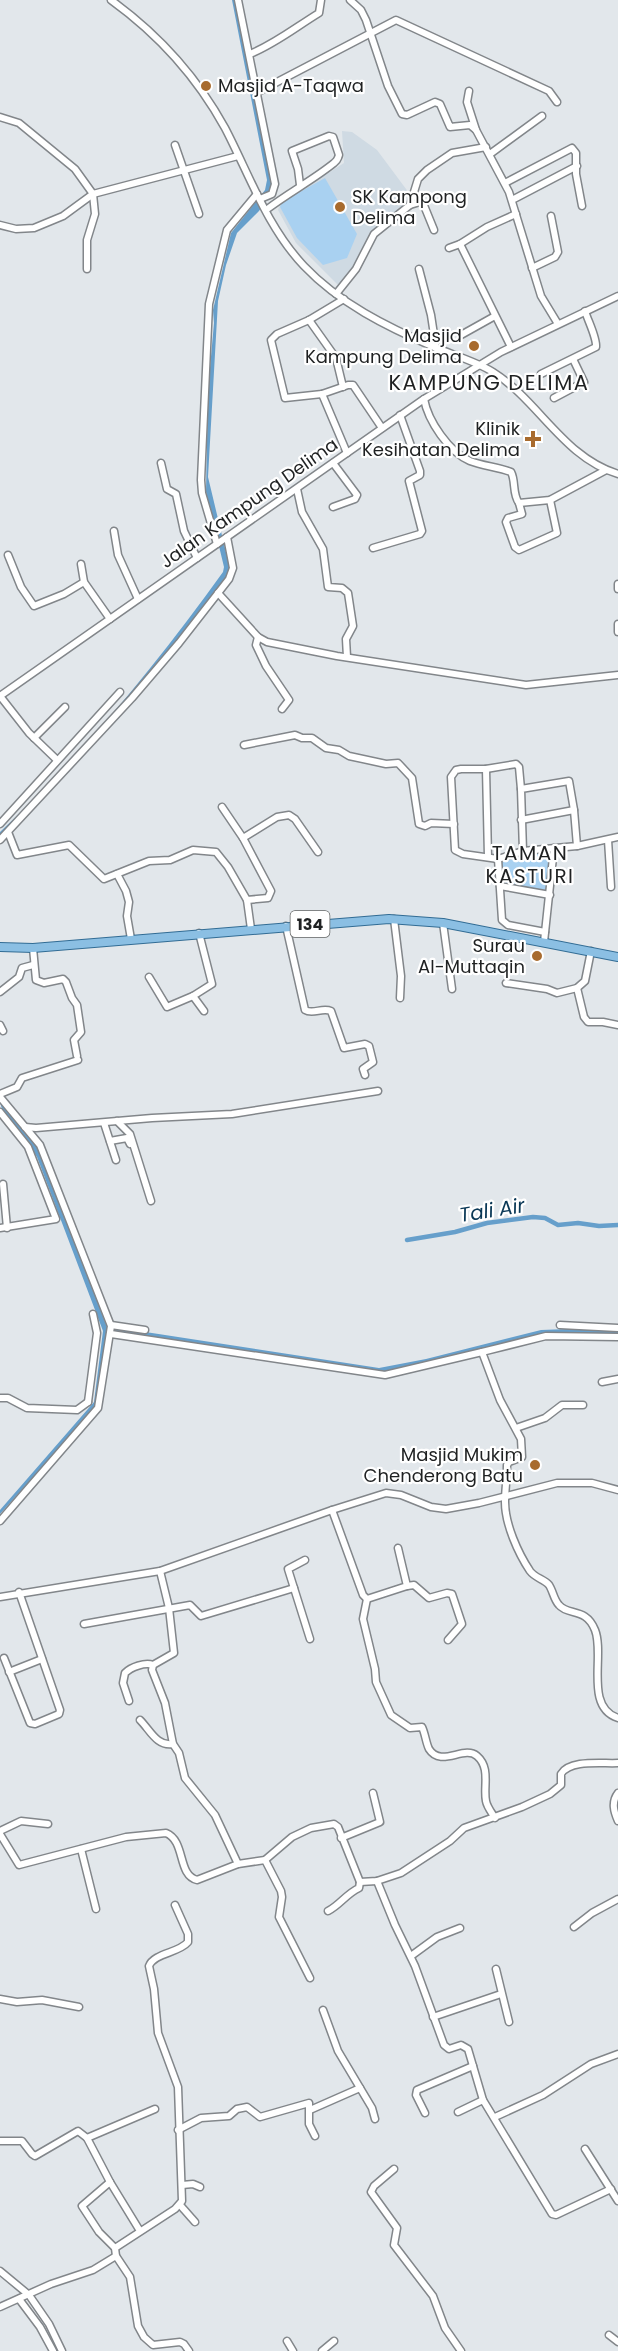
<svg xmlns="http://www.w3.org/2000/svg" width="618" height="2351" viewBox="0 0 618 2351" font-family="Poppins,sans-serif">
  <rect width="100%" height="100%" fill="#e2e7eb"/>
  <!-- built -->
  <polygon fill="#cfdae3" points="342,131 352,132 377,150 409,193 406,203 369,234 354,267 338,285 296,243 278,210 280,204 344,163"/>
  <!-- green -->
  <g fill="#a9d1f1">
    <polygon points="325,178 357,234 347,258 323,265 297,238 280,207 282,202"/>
    <polygon points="554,848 550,895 500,886 498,859"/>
  </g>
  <!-- water -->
  <g fill="#669fcb">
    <path d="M232,0H237L274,183L271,193L259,211L237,233L226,265L218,301L208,477L230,569L229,575L177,643L27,811L0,836V832C82,755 158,663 223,572L224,567L206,492L208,390L214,323L213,310L231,233L265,190L267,180Z"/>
    <path d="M0,1100L34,1141L43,1155L108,1330L99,1404L0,1514V1510L94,1402L103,1331L37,1157C28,1142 0,1116 0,1100Z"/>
    <polygon points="113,1327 379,1368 426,1359 541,1330 595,1328 618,1330 618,1335 548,1333 385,1372 114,1331"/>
  </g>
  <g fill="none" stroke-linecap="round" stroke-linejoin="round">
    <!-- canal -->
    <polyline stroke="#669fcb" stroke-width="4.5" points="407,1240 455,1232 487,1223 533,1217 545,1218 558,1225 578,1223 599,1226 618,1225"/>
    <!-- minor casing -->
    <g stroke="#82868a" stroke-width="9">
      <g id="minor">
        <path d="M111,0C158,34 197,77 225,128C249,174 267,227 304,266C339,303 387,327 434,347C453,355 475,361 493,372C539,401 563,457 618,474"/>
        <polyline points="238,0 275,184 272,194 260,199"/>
        <polyline points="350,0 361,10 366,20 388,86 402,114 407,115 435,102 440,104 450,127 470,125 476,130 509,192 541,296 558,324"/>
        <path d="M250,54C275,44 296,27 319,13L321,0"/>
        <polyline points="469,91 467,102 476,130"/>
        <polyline points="258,92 396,20 549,91 557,102"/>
        <polyline points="0,117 19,123 75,169 93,194 95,214 87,240 87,269"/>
        <polyline points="175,145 199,214"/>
        <polyline points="490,154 542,116"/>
        <polyline points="505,183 572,148 576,153 576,174 582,206"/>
        <polyline points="512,200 577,166"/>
        <polyline points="410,205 420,202 423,203 434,230"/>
        <path d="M266,210C288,193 313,180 334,163C338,160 337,160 339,155L333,137L329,136L292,151L298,169L300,185"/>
        <polyline points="0,225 16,229 34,228 63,216 93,194 238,156"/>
        <polyline points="460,244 511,347"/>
        <polyline points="449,248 460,244 487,227 516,214"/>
        <polyline points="532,268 555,257 558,252 551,216"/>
        <polyline points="419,269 431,315 436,348"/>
        <polyline points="336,294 356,269 374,234 410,205 418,179 427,170 452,153 486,147"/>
        <polyline points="344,299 309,320 277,334 271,340 285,398 322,394 348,385 353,385 382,428"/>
        <polyline points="309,320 336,358 343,387"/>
        <polyline points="461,335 495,316"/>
        <path d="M541,374L596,347C597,338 588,321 585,311"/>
        <polyline points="322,394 347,453"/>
        <polyline points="554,398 584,382 573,359"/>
        <path d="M424,399C428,421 449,452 470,461C483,466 498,467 511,472C516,481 512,494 519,503L550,500L606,470"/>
        <polyline points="161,463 167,489 176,494 184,531 197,558"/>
        <polyline points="333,463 357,495 355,499 333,507"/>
        <polyline points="297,489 302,512 323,549 328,587 342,588 348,593 353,626 346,639 347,657"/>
        <polyline points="519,503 522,514 508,518 506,522 515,547 519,550 557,533 550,500"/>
        <polyline points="114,531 118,555 138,599"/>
        <polyline points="217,544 202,493 201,480 209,304 227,230 257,194"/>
        <polyline points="373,548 420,534 422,531 409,481 420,475 420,471 400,415"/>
        <polyline points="8,555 21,587 34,606 64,594 84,582"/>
        <polyline points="81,564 84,582 110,619"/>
        <polyline points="618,584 618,589"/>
        <polyline points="218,593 258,637 267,642 337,656 526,685 618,675"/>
        <polyline points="618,624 618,632"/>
        <polyline points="258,637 256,645 266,666 289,700 282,709"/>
        <polyline points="0,696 424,399 501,352 618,296"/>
        <polyline points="0,696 29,733 57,760"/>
        <polyline points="34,738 65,707"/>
        <polyline points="244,745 295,735 302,738 312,738 326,748 339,750 349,756 386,764 398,763 412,778 419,824 425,826 431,823 454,824"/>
        <polyline points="486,769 488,857"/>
        <polygon points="569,781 574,810 577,846 523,851 521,789"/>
        <polyline points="521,789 519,767 516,764 486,769 461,769 456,770 451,777 455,850 463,854 498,859 523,851"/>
        <polyline points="222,807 243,838 271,891 268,898 247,900"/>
        <polyline points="521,820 574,810"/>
        <polyline points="0,824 120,692"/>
        <polyline points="8,832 17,855 69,845 104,879 149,861 170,860 193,850 216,852 228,867 247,900 251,929"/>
        <polyline points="243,838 277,817 289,815 295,819 318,852"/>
        <polyline points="0,840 132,698 179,643 229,579 233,568 227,537"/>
        <polyline points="608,840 611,887"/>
        <polyline points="577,846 618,837"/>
        <polyline points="498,859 502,920 508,925 545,932"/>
        <polyline points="117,874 126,891 129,902 127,916 131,939"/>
        <polyline points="500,886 550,895"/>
        <polyline points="394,919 401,976 400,998"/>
        <polyline points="443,923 452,989"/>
        <path d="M286,926L305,1010C313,1015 322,1007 331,1011L344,1048L365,1044L369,1046L373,1062L363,1069L365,1075"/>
        <polyline points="199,933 212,984 193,996 204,1011"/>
        <polyline points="544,942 554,848"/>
        <polyline points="33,948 36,980 44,983 63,979 66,982 72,998 77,1005 81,1032 74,1040 77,1056"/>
        <polyline points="149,977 167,1007 193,996"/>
        <polyline points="506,983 547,989 557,993 577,988 585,981 591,951"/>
        <polyline points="577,988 584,1017 588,1022 603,1022 618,1025"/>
        <polyline points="0,992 19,977 22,968 33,965"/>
        <polyline points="0,1025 3,1031"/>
        <polyline points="0,1094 17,1087 22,1078 78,1060"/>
        <polyline points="0,1097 40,1145 111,1326 98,1408 0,1521"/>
        <polyline points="0,1112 28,1147 56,1219 0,1228"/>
        <polyline points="117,1121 130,1134 151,1201"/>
        <polyline points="104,1123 116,1160"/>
        <polyline points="25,1127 36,1128 152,1118 232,1114 378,1091"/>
        <polyline points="110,1141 127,1138 130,1144"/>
        <polyline points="3,1184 7,1228"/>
        <polyline points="111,1325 145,1330"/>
        <polyline points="560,1325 618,1328"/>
        <polyline points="111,1334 385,1375 482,1352"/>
        <path d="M618,1337L546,1336L482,1352L500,1400L521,1439L522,1457L509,1462L507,1465C507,1478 505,1490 505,1502C505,1524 518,1553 530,1571C535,1578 544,1579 549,1585C553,1591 554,1600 559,1605C568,1616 586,1607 595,1630C605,1655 584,1707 618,1718"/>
        <polyline points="602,1382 618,1379"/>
        <polyline points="0,1398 8,1398 27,1408 77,1410 88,1402"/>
        <polyline points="88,1402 97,1333 93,1314"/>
        <polyline points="516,1428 545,1418 562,1405 583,1405"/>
        <polyline points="332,1510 363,1595 367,1599 407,1586 398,1548"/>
        <polyline points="305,1560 288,1569 310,1639"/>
        <polyline points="160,1571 169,1608 174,1653 153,1665 152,1670 165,1703 173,1744 179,1753 185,1778 215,1815 238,1864"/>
        <polyline points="407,1586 414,1585 429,1598 447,1593 452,1594 462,1624 448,1640"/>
        <polyline points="0,1597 160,1571 332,1510 386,1493 401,1495 431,1507 446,1509 479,1503 557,1483 592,1483 618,1490"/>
        <path d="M367,1599L363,1619L375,1669L376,1682L391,1715L410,1728L422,1727C425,1733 426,1743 429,1749C441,1768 464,1745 477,1756C491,1768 483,1787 486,1801C487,1807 492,1813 495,1818"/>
        <polyline points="84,1624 190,1605 201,1616 294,1588"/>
        <polyline points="4,1658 30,1723 35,1724 59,1714 60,1710 19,1592"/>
        <polyline points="9,1672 42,1659"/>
        <path d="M129,1701L123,1683L125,1673C131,1667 145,1662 153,1665"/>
        <path d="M140,1720C150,1730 157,1747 173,1744"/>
        <path d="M618,1793C611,1802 614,1812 618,1821"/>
        <polyline points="0,1831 21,1821 48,1824"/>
        <path d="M0,1834L19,1865L126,1837L166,1833C186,1841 177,1875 197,1880L238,1864L265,1860L292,1837L311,1828L334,1824L338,1827L360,1882"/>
        <polyline points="341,1838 380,1822 373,1793"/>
        <polyline points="81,1849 96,1909"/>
        <polyline points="265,1860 281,1891 282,1897 279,1917 310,1978"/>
        <polyline points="377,1881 395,1925 415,1966 444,2045 449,2049 461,2045 468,2049 483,2100 552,2214 556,2215 611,2189"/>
        <path d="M360,1882L377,1881L401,1873L450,1841L464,1828L522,1807L550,1794L561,1785V1774C570,1759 603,1764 618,1763"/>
        <path d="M328,1911C340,1905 346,1894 359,1888L360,1882"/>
        <polyline points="574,1927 592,1913 618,1899"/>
        <polyline points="411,1956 437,1937 460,1928"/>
        <polyline points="496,1969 509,2022"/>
        <polyline points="0,1999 17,2002 42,2000 79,2007"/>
        <polyline points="323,2010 338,2051 372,2108 375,2119"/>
        <polyline points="433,2017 501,1994"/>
        <polyline points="310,2110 360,2088"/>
        <polyline points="458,2112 483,2100"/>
        <polyline points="425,2113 416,2095 417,2090 473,2066"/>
        <polyline points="495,2117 543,2095 591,2064 618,2054"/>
        <polyline points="178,2130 201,2118 229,2116 237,2109 247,2107 260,2117 309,2103 309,2124 315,2136"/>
        <polyline points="87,2138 155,2109"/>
        <polyline points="0,2141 22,2141 32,2154 35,2156 78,2131 87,2138 110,2182"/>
        <polyline points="585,2149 618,2201"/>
        <polyline points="394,2169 374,2186 371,2192 397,2228 394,2245 433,2296 445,2328 461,2351"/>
        <polyline points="182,2185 193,2184 200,2187"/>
        <polyline points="180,2205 195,2222"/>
        <polyline points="140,2231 110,2182 82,2206 99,2232 115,2248 116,2256 130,2277 138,2326 144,2337 153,2345 180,2342 184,2344 189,2351"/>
        <path d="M115,2248L175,2209L182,2201L178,2087L158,2033L154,1989L149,1966C154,1953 179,1953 188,1942V1934L175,1905"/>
        <polyline points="0,2271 29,2295 49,2324 62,2351"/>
        <polyline points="19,2299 40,2327 53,2351"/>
        <polyline points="0,2307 51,2284 93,2270 116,2256"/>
        <polyline points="609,2335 618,2342"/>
        <polyline points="287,2341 293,2351"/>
        <polyline points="322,2351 334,2341"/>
      </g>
    </g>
    <!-- major casing -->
    <g stroke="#326c94" stroke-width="10">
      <polyline id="major" points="0,947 33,948 389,919 443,923 618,957"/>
    </g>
    <!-- minor -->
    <use href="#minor" stroke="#fff" stroke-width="6"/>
    <!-- major -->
    <use href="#major" stroke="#8bbfe3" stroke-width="8"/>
  </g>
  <!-- markers -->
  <g fill="#a86b2e" stroke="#fff" stroke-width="2">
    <circle cx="206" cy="86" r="6"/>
    <circle cx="340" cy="207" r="6"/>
    <circle cx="474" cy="346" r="6"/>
    <path d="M530 430h6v6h6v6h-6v6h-6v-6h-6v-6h6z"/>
    <circle cx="537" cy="956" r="6"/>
    <circle cx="535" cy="1465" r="6"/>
  </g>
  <g text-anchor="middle" stroke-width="4.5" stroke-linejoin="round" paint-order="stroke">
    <!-- shield labels -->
    <rect fill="#fff" stroke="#626464" stroke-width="1.5" x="290.5" y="911" width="39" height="26" rx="4.5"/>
    <g font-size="16" font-weight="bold" fill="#1f2122">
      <text x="310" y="930">134</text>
    </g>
    <!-- poi labels -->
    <g font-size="18" fill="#1f2122" stroke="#fff" text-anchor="end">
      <text x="218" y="92" text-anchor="start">Masjid A-Taqwa</text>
      <text x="352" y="203" text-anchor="start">SK Kampong<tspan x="352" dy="21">Delima</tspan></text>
      <text x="462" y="342">Masjid<tspan x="462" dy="21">Kampung Delima</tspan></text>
      <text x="520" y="435">Klinik<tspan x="520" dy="21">Kesihatan Delima</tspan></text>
      <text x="525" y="952">Surau<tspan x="525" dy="21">Al-Muttaqin</tspan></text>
      <text x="523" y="1461">Masjid Mukim<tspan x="523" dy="21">Chenderong Batu</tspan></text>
    </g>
    <!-- street labels -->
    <g font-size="18" fill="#1f2122" stroke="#fff">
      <text transform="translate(249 503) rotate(-35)" y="6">Jalan Kampung Delima</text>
    </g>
    <!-- neighbourhood labels -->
    <g font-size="20" letter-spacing="1.5" fill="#1f2122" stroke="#fff">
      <text x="530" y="860">TAMAN<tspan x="530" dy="23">KASTURI</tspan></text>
    </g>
    <!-- water labels -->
    <g font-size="20" font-style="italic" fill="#0a3856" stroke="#fff">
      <text transform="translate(492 1210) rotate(-9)" y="7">Tali Air</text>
    </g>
    <!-- quarter labels -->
    <g font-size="21" letter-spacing="1.5" fill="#1f2122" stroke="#fff">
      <text x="489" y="390">KAMPUNG DELIMA</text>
    </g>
  </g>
</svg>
